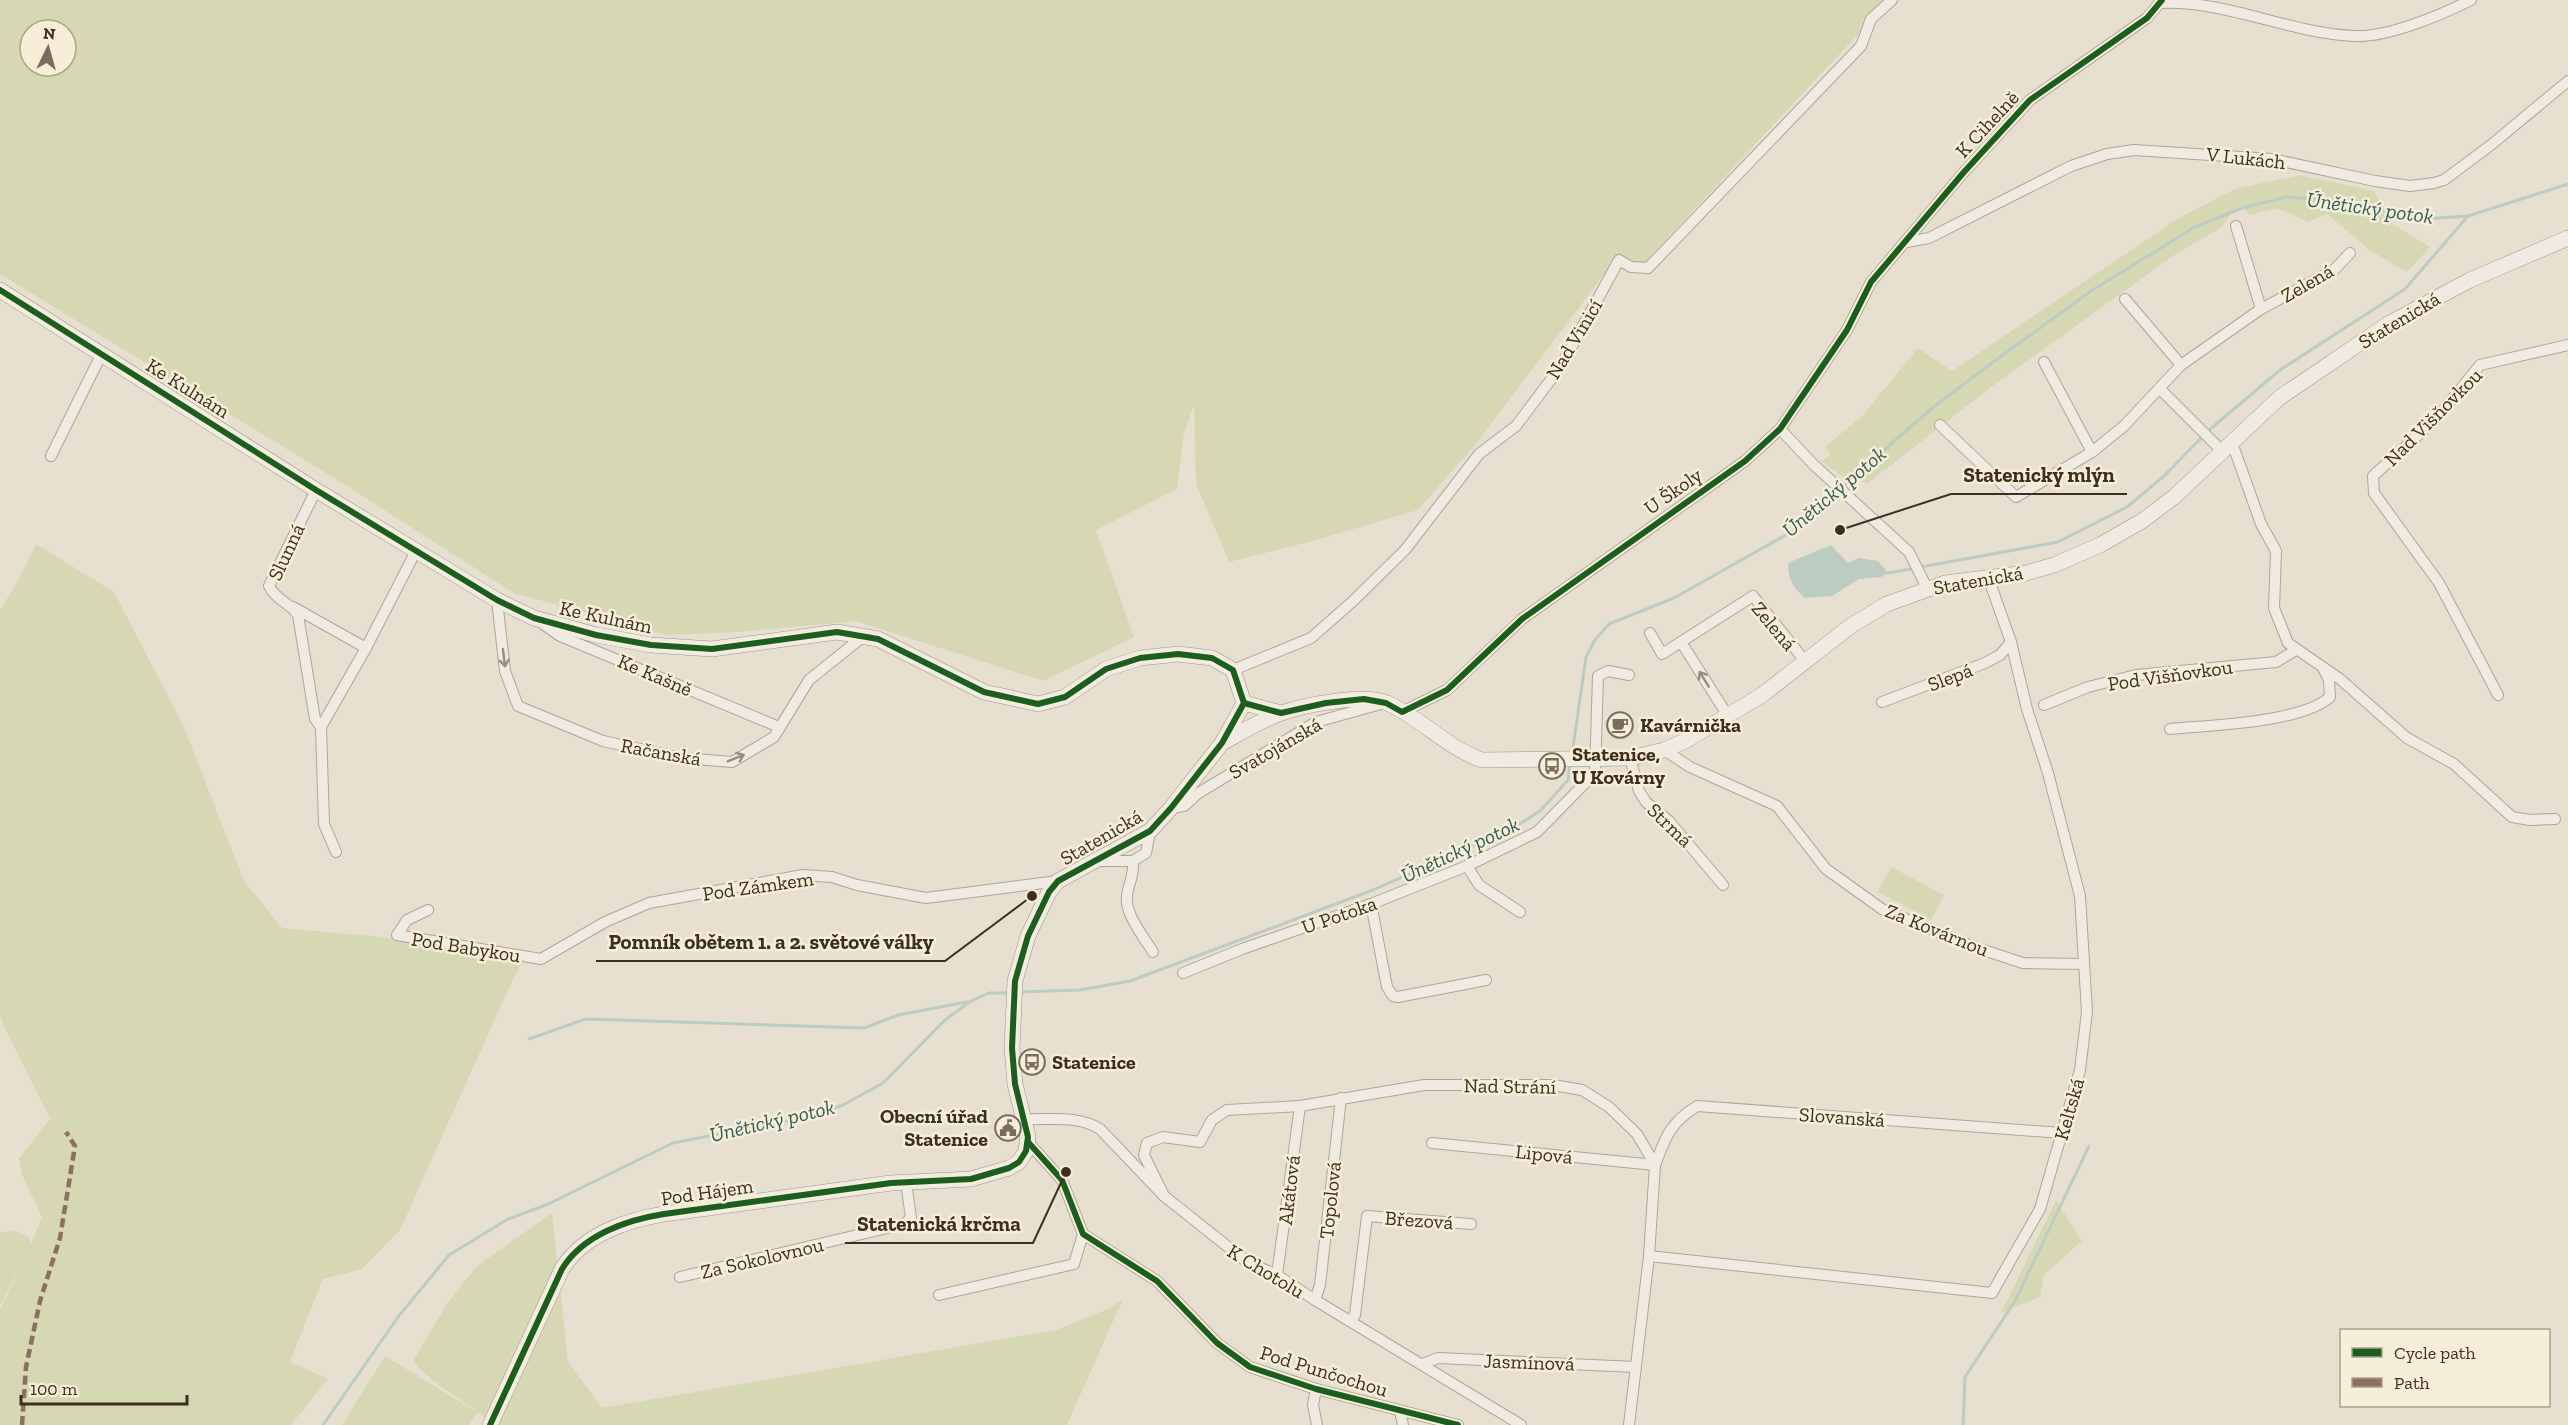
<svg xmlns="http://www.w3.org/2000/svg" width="2568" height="1425" viewBox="0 0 2568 1425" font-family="'Zilla Slab',serif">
  <rect width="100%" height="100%" fill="#e7e0d1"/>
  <!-- green -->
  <g fill="#d6d7b3" fill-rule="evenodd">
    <path d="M0,0H1890L1645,262L1612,264L1475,445L1418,510L1309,542L1229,562L1196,484L1194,404L1184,433L1177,489L1096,530L1134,637L1043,681L856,621L738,632L666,635L514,593L339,481L0,274ZM30,30H66V66H30Z"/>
    <polygon points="2300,175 2374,191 2392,224 2430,247 2407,272 2371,251 2327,214 2308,222 2277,208 2249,215 2244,208 2230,215 2222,227 2173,256 1991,387 1868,483 1843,477 1822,461 1831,454 1825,447 1863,415 1918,348 1952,371 2179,218 2235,189"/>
    <polygon points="36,544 114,592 184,727 244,881 282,928 528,950 508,990 400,1230 362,1269 323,1279 290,1362 328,1379 291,1425 0,1425 0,1309 24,1259 0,1305 0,1232 16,1231 29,1237 31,1244 42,1217 22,1175 19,1159 50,1118 4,1027 0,1014 0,610 19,579"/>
    <polygon points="1891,867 1944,895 1931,920 1878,892"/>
    <polygon points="2056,1200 2082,1241 2044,1275 2040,1297 2001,1313"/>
    <path d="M552,1213L568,1362L602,1408L1056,1330L1108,1309L1123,1299L1067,1425H493C468,1401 435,1388 413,1361L447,1304L477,1266Z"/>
    <polygon points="385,1356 477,1412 469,1425 342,1425"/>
  </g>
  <!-- water -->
  <path fill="#bcccc2" d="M1831,545L1848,563L1859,558L1878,561L1888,573L1881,577L1859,579L1832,596L1805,598C1793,588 1788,579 1788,563Z"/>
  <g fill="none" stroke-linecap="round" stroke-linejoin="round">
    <!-- stream -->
    <g stroke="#bcccc2" stroke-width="3">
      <polyline points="2208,431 2280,370 2405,289 2468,216"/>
      <polyline points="1842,487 1931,409 1989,365 2091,291 2195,227 2242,208 2286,197 2339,201 2422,219 2468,216 2568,184"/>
      <polyline points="1888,573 2058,542 2127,507 2164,476 2203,436"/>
      <polyline points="1572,754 1586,657 1595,640 1609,624 1674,598 1793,531 1837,491"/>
      <polyline points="1019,992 1080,990 1130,981 1373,890 1510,830 1540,811 1568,780 1570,763"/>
      <polyline points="529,1039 586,1019 864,1028 898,1015 967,1002"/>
      <polyline points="323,1425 398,1317 449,1255 508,1219 546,1205 673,1143 812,1116 843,1105 883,1083 945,1020 971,1001 989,993 1010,993"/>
      <polyline points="1963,1425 1965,1377 2015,1301 2089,1146"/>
    </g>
    <!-- street casing -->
    <g stroke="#ada599" stroke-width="12">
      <g id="street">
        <path d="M2160,3C2227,0 2288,33 2354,36C2387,38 2441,15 2471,0"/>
        <polyline points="2236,226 2261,309"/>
        <polyline points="1907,242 1929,238 2071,166 2107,154 2134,150 2272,159 2375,181 2410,186 2434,183 2444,180 2491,145 2568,81"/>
        <polyline points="2125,299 2181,365"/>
        <polyline points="2044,362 2092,452"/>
        <polyline points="2160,389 2221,450"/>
        <polyline points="1940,425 2016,497 2092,452 2124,426 2181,365 2261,309 2334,270 2350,253"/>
        <polyline points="1780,429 1814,465 1909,552 1927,588"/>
        <polyline points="2229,443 2235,451 2261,524 2276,551 2274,608 2288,643 2340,679 2407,738 2454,764 2512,817 2530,820 2555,819"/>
        <polyline points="51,456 102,353"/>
        <path d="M316,490L269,586C275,599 290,603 298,615L315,719L321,727L324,824L336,852"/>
        <polyline points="497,600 505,671 518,706 603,741 682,758 732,762 774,737 809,680 865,635"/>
        <polyline points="293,607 366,648"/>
        <polyline points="543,624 560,636 779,727"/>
        <polyline points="1650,633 1662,654 1753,596 1805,661"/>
        <polyline points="1681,642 1728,716"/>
        <polyline points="1233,670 1311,638 1352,602 1405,550 1479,454 1516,426 1561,366 1619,260 1631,267 1648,268 1861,46 1871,19 1892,0"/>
        <polyline points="2498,695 2439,583 2374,493 2373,476 2437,418 2480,365 2568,345"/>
        <polyline points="1882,702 1985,663 2000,655 2011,642"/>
        <polyline points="2044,705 2088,687 2136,675 2276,662 2296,650"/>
        <polyline points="1402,712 1447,690 1522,619 1745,461 1780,429 1847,330 1871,282 1964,172 2030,100 2147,18 2162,0"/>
        <polyline points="321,727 366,648 416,551"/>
        <path d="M2170,729C2210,725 2301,723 2330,697L2329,680L2323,668"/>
        <polyline points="1664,750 1690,767 1777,806 1826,869 1882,909 1974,947 2023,963 2084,964"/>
        <polyline points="1630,758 1639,791 1646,802 1669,821 1723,885"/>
        <polyline points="1171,808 1184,806 1197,794 1316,722 1381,704"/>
        <polyline points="1096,861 1133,861 1146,853 1150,831"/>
        <path d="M1133,861C1134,878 1129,881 1127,895C1124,913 1143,936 1153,952"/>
        <polyline points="1467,866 1479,885 1520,912"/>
        <polyline points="1371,904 1387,987 1393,996 1398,997 1486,980"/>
        <polyline points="428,910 407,920 397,935 541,959 605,922 649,903 803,875 832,877 857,885 926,898 1058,881"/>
        <polyline points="1183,973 1242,949 1371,904 1467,866 1537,832 1595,773 1598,676 1608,671 1629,675"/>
        <path d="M1024,1119C1050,1120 1078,1115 1100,1129L1164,1196L1247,1262L1277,1275L1315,1300L1521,1425"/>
        <polyline points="1028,1142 1062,1180 1083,1234 1157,1281 1217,1343 1250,1367 1316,1389 1458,1425"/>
        <path d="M1432,1143L1655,1165C1666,1136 1670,1123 1697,1106L2062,1133"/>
        <polyline points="1164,1196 1144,1155 1147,1143 1163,1137 1200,1142 1212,1120 1227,1110 1300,1106 1424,1085 1553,1085 1582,1090 1609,1107 1637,1134 1655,1165 1649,1256 1629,1425"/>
        <polyline points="1649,1256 1992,1293 2040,1209 2080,1070 2087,1012 2080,896 2048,773 2027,709 2011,642 1988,577"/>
        <polyline points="1277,1275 1300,1106"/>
        <polyline points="680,1277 904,1224 911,1218 906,1182"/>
        <polyline points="939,1295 1074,1264 1083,1234"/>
        <polyline points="1315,1300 1320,1285 1341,1098"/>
        <polyline points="1350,1321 1355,1315 1367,1216 1471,1224"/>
        <polyline points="1423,1364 1438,1358 1636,1367"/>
        <polyline points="1316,1389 1313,1405 1317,1425"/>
        <polyline points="1400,1411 1403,1425"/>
      </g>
    </g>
    <!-- secondary casing -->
    <g stroke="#9c958a" stroke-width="16">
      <g id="secondary">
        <polyline points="0,290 316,490 497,600 534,618 596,635 651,645 712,649 837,632 878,639 984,692 1038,704 1065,697 1106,669 1140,658 1178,654 1212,658 1233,670 1244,703"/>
        <polyline points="1244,703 1281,713"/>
        <path d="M1222,743C1240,733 1259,721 1279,714C1303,705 1364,693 1387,703C1421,718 1447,748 1482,760L1630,758L1664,750L1685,741L1762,695L1852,625L1887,604L1945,583L2026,573L2054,565L2100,545L2142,521L2174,497L2279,398L2388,324L2470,280L2568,238"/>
        <path d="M490,1425L562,1269C583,1235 626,1220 664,1214L891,1183L971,1179L1009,1168L1019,1162L1026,1151L1028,1137L1015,1084L1012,1048L1015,981L1028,936L1049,892L1058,881L1150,831L1171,808L1222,743L1244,703"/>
      </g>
    </g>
    <!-- street -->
    <use href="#street" stroke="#efebe3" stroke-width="10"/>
    <!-- secondary -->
    <use href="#secondary" stroke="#efebe3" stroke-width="15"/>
    <!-- quiet -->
    <polyline stroke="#8d6e63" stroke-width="4.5" stroke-dasharray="9 4.5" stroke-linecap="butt" points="22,1425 26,1367 40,1301 60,1238 75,1146 66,1132"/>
    <!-- cycleway casing -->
    <g stroke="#f7eed8" stroke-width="10">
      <g id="cycleway">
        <polyline points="0,290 316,490 497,600 534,618 596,635 651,645 712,649 837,632 878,639 984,692 1038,704 1065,697 1106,669 1140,658 1178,654 1212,658 1233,670 1244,703"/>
        <polyline points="1244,703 1281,713 1326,703 1364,699 1386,703 1402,712 1447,690 1522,619 1745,461 1780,429 1847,330 1871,282 1964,172 2030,100 2147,18 2162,0"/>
        <polyline points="1028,1142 1062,1180 1083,1234 1157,1281 1217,1343 1250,1367 1316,1389 1458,1425"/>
        <path d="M490,1425L562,1269C583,1235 626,1220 664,1214L891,1183L971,1179L1009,1168L1019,1162L1026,1151L1028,1137L1015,1084L1012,1048L1015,981L1028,936L1049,892L1058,881L1150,831L1171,808L1222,743L1244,703"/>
      </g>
    </g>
    <!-- cycleway -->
    <use href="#cycleway" stroke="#1b5e20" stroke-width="6"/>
  </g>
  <!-- one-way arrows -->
  <defs><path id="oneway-shaft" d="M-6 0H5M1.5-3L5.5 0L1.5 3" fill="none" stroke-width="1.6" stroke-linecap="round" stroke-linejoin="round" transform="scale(1.5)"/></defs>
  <g stroke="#968c82">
    <use href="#oneway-shaft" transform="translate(504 658) rotate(83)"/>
    <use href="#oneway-shaft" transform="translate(1704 679) rotate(-122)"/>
    <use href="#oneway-shaft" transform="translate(736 758) rotate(-22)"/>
  </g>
  <!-- icons -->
  <defs>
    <g id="cafe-ring" transform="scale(1.35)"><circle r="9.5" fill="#f7eed8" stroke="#786c5e" stroke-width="1.5"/><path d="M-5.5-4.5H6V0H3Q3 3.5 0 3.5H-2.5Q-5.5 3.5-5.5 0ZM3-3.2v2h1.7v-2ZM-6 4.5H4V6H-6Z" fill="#786c5e"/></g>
    <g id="bus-ring" transform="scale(1.35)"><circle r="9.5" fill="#f7eed8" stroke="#786c5e" stroke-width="1.5"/><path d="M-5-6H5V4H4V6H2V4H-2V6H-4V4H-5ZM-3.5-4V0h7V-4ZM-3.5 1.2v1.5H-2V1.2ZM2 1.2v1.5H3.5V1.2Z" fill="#786c5e"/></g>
    <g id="civic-ring" transform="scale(1.35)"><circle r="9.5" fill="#f7eed8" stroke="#786c5e" stroke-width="1.5"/><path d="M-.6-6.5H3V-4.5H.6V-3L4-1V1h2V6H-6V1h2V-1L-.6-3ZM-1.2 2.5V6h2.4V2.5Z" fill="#786c5e"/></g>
  </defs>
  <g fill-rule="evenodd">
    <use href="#cafe-ring" x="1620" y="725"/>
    <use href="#bus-ring" x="1552" y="766"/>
    <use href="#bus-ring" x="1032" y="1062"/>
    <use href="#civic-ring" x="1008" y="1128"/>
  </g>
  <g text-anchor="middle" stroke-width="5" stroke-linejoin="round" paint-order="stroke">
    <!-- street labels -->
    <g font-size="20" fill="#3d2e20" stroke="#f7eed8">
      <text transform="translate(1987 124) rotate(-47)" y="7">K Cihelně</text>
      <text transform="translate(2246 158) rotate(6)" y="7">V Lukách</text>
      <text transform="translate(2307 283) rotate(-30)" y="7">Zelená</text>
      <text transform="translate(2399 320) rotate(-31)" y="7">Statenická</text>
      <text transform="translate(1574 339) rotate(-59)" y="7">Nad Vinicí</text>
      <text transform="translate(188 388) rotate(32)" y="7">Ke Kulnám</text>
      <text transform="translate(2433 417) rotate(-45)" y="7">Nad Višňovkou</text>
      <text transform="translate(1673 491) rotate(-35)" y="7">U Školy</text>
      <text transform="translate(286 552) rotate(-65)" y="7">Slunná</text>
      <text transform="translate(1978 580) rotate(-10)" y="7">Statenická</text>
      <text transform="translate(606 617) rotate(12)" y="7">Ke Kulnám</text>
      <text transform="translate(1774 626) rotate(50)" y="7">Zelená</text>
      <text transform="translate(655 675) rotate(23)" y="7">Ke Kašně</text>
      <text transform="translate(2170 675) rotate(-8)" y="7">Pod Višňovkou</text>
      <text transform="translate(1950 677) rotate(-21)" y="7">Slepá</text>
      <text transform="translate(1275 748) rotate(-30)" y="7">Svatojánská</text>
      <text transform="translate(661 752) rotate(10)" y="7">Račanská</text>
      <text transform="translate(1670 825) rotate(44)" y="7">Strmá</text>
      <text transform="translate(1101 837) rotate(-30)" y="7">Statenická</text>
      <text transform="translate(758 886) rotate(-8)" y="7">Pod Zámkem</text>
      <text transform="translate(1339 915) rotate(-19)" y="7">U Potoka</text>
      <text transform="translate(1937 930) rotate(22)" y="7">Za Kovárnou</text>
      <text transform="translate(466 947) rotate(9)" y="7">Pod Babykou</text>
      <text transform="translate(1510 1086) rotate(1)" y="7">Nad Strání</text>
      <text transform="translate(2069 1109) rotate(-74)" y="7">Keltská</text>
      <text transform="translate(1842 1117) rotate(4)" y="7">Slovanská</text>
      <text transform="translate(1544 1154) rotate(6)" y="7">Lipová</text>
      <text transform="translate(1289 1190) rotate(-83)" y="7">Akátová</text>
      <text transform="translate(707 1192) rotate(-8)" y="7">Pod Hájem</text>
      <text transform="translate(1330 1200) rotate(-84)" y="7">Topolová</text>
      <text transform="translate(1419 1220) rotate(4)" y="7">Březová</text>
      <text transform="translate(762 1258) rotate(-13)" y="7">Za Sokolovnou</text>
      <text transform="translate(1266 1271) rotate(31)" y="7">K Chotolu</text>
      <text transform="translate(1529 1362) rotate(2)" y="7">Jasmínová</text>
      <text transform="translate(1324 1371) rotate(17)" y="7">Pod Punčochou</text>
    </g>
    <!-- poi labels -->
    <g font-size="20" font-weight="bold" fill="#3d2e20" stroke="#f7eed8" text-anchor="start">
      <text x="1640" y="732">Kavárnička</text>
      <text x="1572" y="761">Statenice,<tspan x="1572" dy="23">U Kovárny</tspan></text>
      <text x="1052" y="1069">Statenice</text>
      <text x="988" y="1123" text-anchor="end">Obecní úřad<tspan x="988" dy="23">Statenice</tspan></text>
    </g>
    <!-- water labels -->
    <g font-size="21" font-style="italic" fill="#2f5d5a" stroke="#f7eed8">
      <text transform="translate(2370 208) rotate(8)" y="7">Únětický potok</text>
      <text transform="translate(1834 492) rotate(-40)" y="7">Únětický potok</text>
      <text transform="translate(1460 850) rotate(-25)" y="7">Únětický potok</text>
      <text transform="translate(772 1121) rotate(-13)" y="7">Únětický potok</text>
    </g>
  </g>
  <!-- callouts -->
  <path fill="none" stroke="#3d2e20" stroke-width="2" d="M1840 530L1951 494H2127M1032 896L945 961H596M1066 1172L1033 1243H845"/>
  <g fill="#3d2e20" stroke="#f7eed8" stroke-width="2">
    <circle cx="1840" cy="530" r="6"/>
    <circle cx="1032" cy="896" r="6"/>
    <circle cx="1066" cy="1172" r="6"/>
  </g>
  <g font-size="21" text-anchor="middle" font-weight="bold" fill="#3d2e20" stroke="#f7eed8" stroke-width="5" stroke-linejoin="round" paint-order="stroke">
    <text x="2039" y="482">Statenický mlýn</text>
    <text x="771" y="949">Pomník obětem 1. a 2. světové války</text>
    <text x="939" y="1231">Statenická krčma</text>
  </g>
  <!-- legend -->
  <rect x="2340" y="1329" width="210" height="78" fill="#f7eed8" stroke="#ada18e" stroke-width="1.5"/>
  <rect x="2352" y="1348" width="30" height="9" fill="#1b5e20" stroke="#ada18e" stroke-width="1.5"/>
  <text x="2394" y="1359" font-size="18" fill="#3d2e20">Cycle path</text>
  <rect x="2352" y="1378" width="30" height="9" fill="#8d6e63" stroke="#ada18e" stroke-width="1.5"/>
  <text x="2394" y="1389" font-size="18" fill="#3d2e20">Path</text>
  <!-- north arrow -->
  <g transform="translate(48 48) rotate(5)"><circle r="28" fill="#f7eed8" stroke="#ada18e" stroke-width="1.5"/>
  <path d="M0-4.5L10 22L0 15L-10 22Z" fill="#786c5e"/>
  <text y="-9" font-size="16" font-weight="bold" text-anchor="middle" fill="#3d2e20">N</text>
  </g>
  <!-- scale -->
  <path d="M21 1395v9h166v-9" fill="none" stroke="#3d2e20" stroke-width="3"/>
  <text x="30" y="1395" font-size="18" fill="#3d2e20" stroke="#f7eed8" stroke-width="4.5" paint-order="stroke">100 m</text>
</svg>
